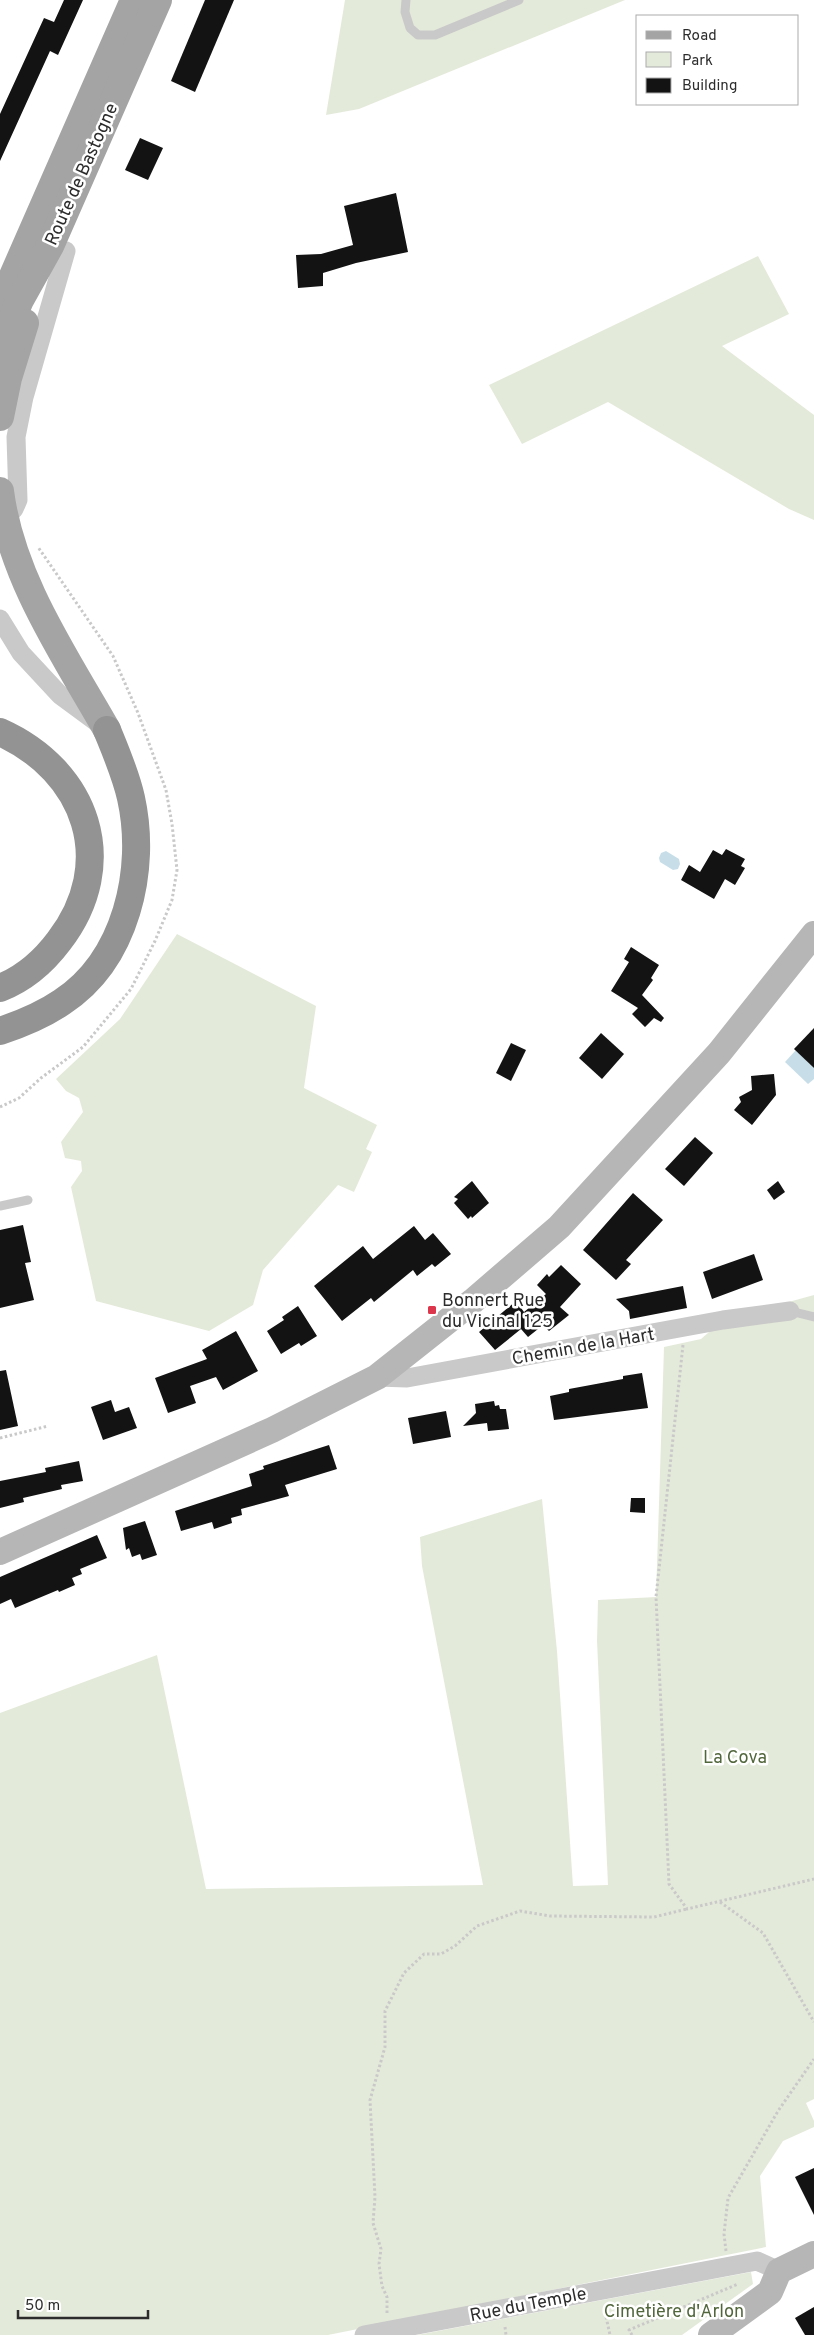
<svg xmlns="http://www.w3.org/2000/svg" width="814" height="2335" viewBox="0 0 814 2335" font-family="Overpass,sans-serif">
  <rect width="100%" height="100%" fill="#fff"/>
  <!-- green -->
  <g fill="#e4eada">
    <polygon points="345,0 625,0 359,109 326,115"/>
    <polygon points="758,256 789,314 722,346 814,415 814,520 789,509 608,402 522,444 489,385"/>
    <polygon points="177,934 316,1006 304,1088 377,1125 366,1149 372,1152 354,1192 338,1185 263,1270 253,1305 209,1331 96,1301 71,1187 82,1171 81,1161 65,1158 61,1142 83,1112 79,1098 66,1091 56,1079 120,1019"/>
    <polygon points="814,1295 814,2099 806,2103 814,2121 814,2127 783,2141 760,2176 766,2247 328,2335 0,2335 0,1713 157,1655 206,1889 483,1885 422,1566 420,1537 542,1499 557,1651 573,1886 608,1885 597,1641 598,1600 656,1597 664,1347 701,1339 723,1320"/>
    <polygon points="751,2272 753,2284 682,2335 417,2335"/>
  </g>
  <!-- water -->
  <g fill="#c7dee9">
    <polygon points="666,851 679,859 680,864 678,869 673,870 660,862 659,858 661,853"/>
    <polygon points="796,1050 814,1068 814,1079 808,1084 785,1062"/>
  </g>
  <!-- building -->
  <g fill="#131313">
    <polygon points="64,0 83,0 58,55 50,51 0,161 0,114 44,18 54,22"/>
    <polygon points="205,0 234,0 195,92 171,81"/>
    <polygon points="140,138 163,148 148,180 125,170"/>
    <polygon points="396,193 408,252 356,263 323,273 323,286 298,288 296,255 321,254 353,245 344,206"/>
    <polygon points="726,849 745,859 741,866 745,868 735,885 725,879 714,899 681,880 689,865 700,872 713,850 722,855"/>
    <polygon points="631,947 659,965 651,978 653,980 642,995 664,1018 661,1022 654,1018 645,1027 632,1014 638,1008 611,991 629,962 624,959"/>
    <polygon points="814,1028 814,1068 794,1049"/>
    <polygon points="601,1033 624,1054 602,1079 579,1058"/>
    <polygon points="511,1043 526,1050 511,1081 496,1073"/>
    <polygon points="774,1074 776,1095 752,1125 734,1110 741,1102 739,1097 752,1090 751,1076"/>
    <polygon points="695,1137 713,1153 684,1186 665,1169"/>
    <polygon points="472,1181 489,1203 472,1218 471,1216 468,1219 454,1203 458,1199 454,1197"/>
    <polygon points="778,1181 785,1192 774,1200 767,1190"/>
    <polygon points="633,1193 663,1220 626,1260 631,1264 616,1280 583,1250"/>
    <polygon points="23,1225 31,1262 25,1263 34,1300 0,1308 0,1230"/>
    <polygon points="414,1226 425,1240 433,1233 451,1254 435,1267 432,1264 417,1276 413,1270 374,1302 371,1298 342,1321 314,1286 363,1246 373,1259"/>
    <polygon points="754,1254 763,1280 712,1299 703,1272"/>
    <polygon points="561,1265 581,1284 560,1307 569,1315 549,1331 543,1325 528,1337 521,1329 495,1350 479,1332 516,1301 524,1312 546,1294 537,1285 547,1274 549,1277"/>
    <polygon points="683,1286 687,1308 630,1319 629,1311 616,1299"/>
    <polygon points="298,1306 317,1336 301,1346 299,1343 281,1354 267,1331 284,1320 282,1317"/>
    <polygon points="236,1331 258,1371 223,1390 216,1377 190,1386 196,1403 168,1413 155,1378 207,1359 202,1350"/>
    <polygon points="6,1370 18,1426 0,1430 0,1371"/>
    <polygon points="642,1373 648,1408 554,1420 550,1396 569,1392 569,1389 623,1379 623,1376"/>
    <polygon points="111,1400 115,1412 129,1407 137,1428 103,1440 91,1407"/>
    <polygon points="494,1401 495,1406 499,1405 500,1409 506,1409 509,1429 488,1431 487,1423 463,1426 476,1413 475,1404"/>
    <polygon points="446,1411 451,1437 413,1444 408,1418"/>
    <polygon points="329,1445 337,1469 285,1485 289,1496 241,1509 242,1515 231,1518 232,1523 214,1529 212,1522 181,1531 175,1511 252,1486 249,1474 264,1469 263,1466"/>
    <polygon points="79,1461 83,1481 61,1485 62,1489 23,1498 24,1502 0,1508 0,1481 46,1472 45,1468"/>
    <polygon points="631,1498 645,1498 645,1513 630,1512"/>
    <polygon points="145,1521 157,1555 142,1560 140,1554 132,1557 129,1548 126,1550 123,1528"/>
    <polygon points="97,1535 107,1558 80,1569 82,1574 72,1578 75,1585 59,1592 58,1590 15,1608 11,1599 0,1604 0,1577"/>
    <polygon points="814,2168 814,2215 795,2177"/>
    <polygon points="814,2307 814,2335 805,2335 795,2318"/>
  </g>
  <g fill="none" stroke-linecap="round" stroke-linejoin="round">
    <!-- path -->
    <g stroke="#c9c9c9" stroke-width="3" stroke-dasharray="2.5 2.5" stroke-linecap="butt">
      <polyline points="0,1107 19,1098 41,1078 83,1047 131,989 155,941 172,900 177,870 172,824 166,790 138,713 113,656 38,547"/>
      <polyline points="683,1345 656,1597 669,1884 687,1909 814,1879"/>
      <polyline points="0,1438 48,1426"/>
      <polyline points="720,1902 763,1933 814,2022"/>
      <polyline points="726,2251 724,2234 728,2198 778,2111 814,2059"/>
      <polyline points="605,2312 610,2335"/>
      <polyline points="387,2313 387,2297 382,2286 379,2264 381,2249 373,2223 375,2197 370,2100 385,2047 385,2011 404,1973 424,1954 441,1954 455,1946 477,1926 520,1911 550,1916 654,1917 687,1909"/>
      <polyline points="505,2327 506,2335"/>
      <polyline points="632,2335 629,2330 738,2284"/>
    </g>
    <!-- lane -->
    <g stroke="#c9c9c9" stroke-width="9">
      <polyline points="406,0 405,12 410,28 418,35 435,35 519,0"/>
      <polyline points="0,1206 28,1200"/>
      <polyline points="790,1311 814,1317"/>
    </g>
    <!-- street -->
    <g stroke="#c9c9c9" stroke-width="19">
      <polyline points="1,522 14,509 18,500 16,437 24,397 66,251"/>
      <polyline points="0,619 21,653 60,695 98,723"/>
      <polyline points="377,1377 407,1378 723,1320 790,1311"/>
      <polyline points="364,2335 757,2261 779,2271"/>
    </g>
    <!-- secondary -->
    <g stroke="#b6b6b6" stroke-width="26">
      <polyline points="0,1552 272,1430 377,1377 473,1301 559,1227 719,1053 814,934"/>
      <polyline points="711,2335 770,2292 779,2271 814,2254"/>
    </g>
    <!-- primary -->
    <g stroke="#a4a4a4" stroke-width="28">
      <polyline points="1,303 134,0"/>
      <polyline points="0,346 20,300 50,246 158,0"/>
      <polyline points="0,417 8,378 25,323"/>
      <path d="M0,491C11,578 65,656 107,730"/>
    </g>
    <!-- highway -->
    <g stroke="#939393" stroke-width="28">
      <path d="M0,732C87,771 119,863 59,941C44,961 23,979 0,988"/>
      <path d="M0,1031C21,1024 43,1015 62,1002C126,960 147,870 131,798C126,775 116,752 107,730"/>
    </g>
  </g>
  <!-- markers -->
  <rect fill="#dc364d" stroke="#fff" stroke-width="2" x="427" y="1305" width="10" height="10" rx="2.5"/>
  <g text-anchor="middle" stroke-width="5" stroke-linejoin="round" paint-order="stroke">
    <!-- street labels -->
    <g font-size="18" fill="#2c2c2c" stroke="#fff">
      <text transform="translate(81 174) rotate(-66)" y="6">Route de Bastogne</text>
      <text transform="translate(583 1346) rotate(-10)" y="6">Chemin de la Hart</text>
      <text transform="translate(528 2304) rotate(-11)" y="6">Rue du Temple</text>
    </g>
    <!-- poi labels -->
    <g font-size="18" fill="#2c2c2c" stroke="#fff" text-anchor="start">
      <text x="442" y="1306">Bonnert Rue<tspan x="442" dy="21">du Vicinal 125</tspan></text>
    </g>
    <!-- park labels -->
    <g font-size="18" fill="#52663c" stroke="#fff">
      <text x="735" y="1763">La Cova</text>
      <text x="674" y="2317">Cimetière d'Arlon</text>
    </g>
  </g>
  <!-- legend -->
  <rect x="636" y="15" width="162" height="90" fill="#ffffff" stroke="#ababab"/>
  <rect x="646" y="31" width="25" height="8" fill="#a4a4a4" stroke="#ababab"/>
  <text x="682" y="40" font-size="15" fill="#2c2c2c">Road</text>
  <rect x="646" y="52" width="25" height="15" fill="#e4eada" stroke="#ababab"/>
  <text x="682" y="65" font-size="15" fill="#2c2c2c">Park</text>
  <rect x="646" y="78" width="25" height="15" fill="#131313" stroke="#ababab"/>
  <text x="682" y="90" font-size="15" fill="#2c2c2c">Building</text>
  <!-- scale -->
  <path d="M18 2310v8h130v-8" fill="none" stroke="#2c2c2c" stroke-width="2.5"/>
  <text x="25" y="2310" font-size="15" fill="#2c2c2c" stroke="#ffffff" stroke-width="4" paint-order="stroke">50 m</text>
</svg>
